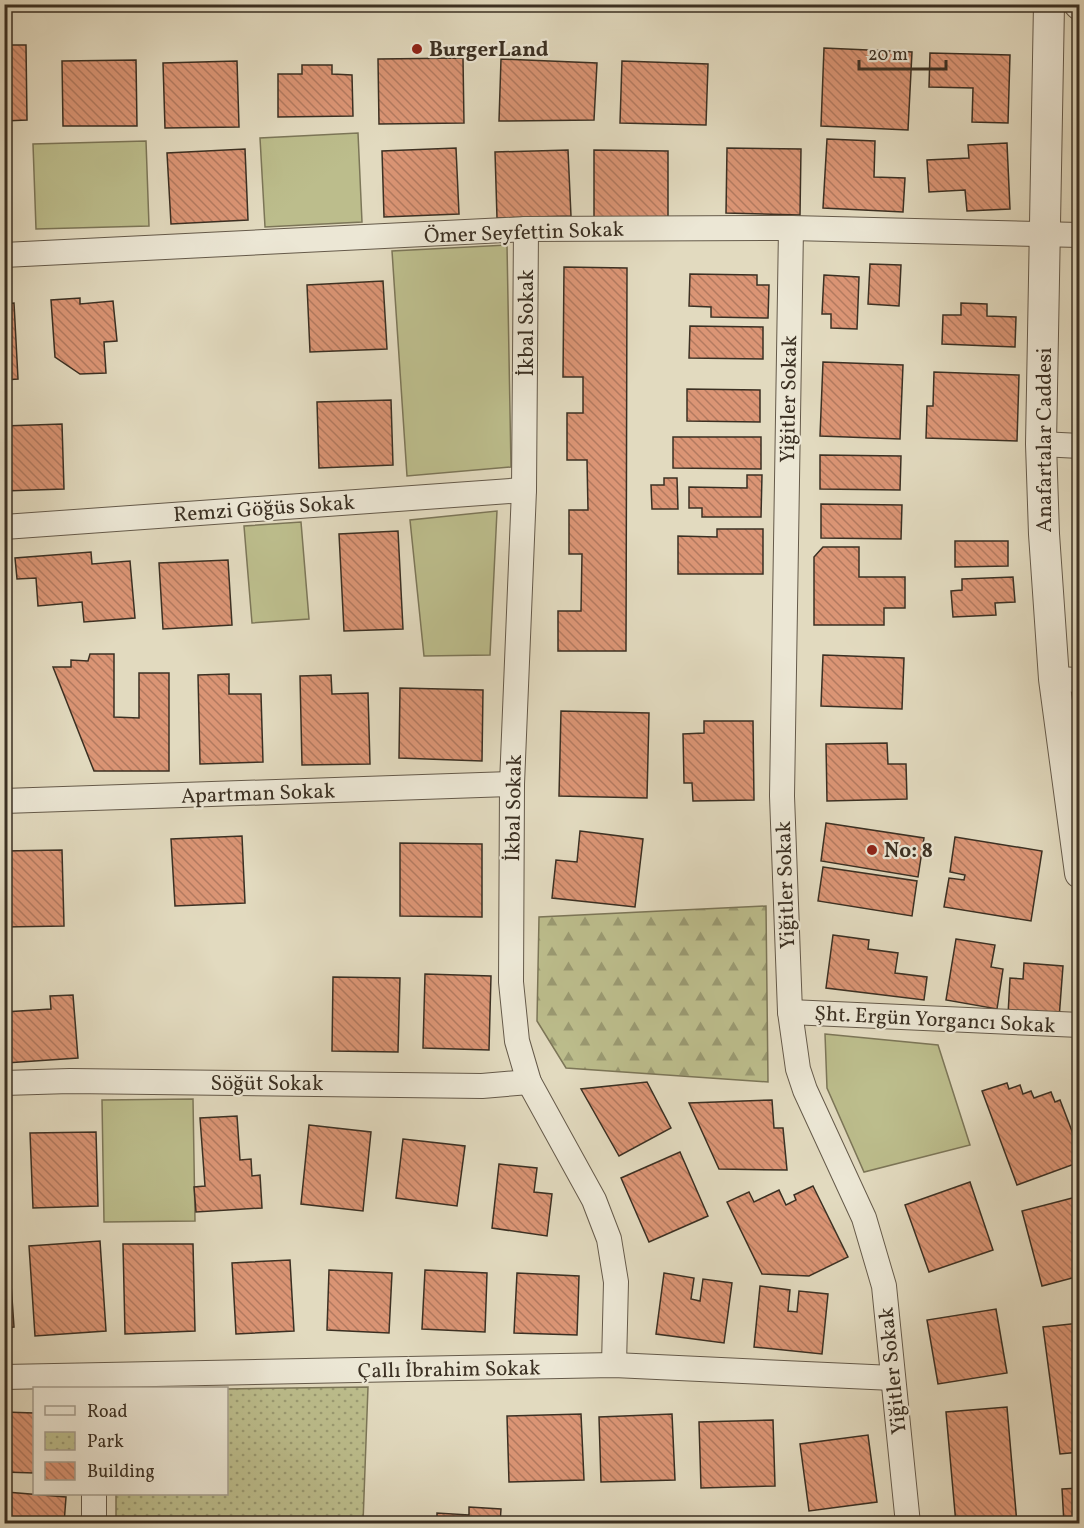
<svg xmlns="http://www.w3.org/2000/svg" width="1084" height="1528" viewBox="0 0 1084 1528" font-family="Vollkorn,serif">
  <defs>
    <pattern id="forest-firs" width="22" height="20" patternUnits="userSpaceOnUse" patternTransform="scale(1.5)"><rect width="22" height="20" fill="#bcbd8c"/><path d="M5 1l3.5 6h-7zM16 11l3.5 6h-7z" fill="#9a9a72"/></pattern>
    <pattern id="park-dots" width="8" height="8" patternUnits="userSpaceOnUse" patternTransform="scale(1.5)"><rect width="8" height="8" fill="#bcbd8c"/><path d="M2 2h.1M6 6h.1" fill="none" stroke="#9a9a72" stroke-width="1.8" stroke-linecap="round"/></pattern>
    <pattern id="building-back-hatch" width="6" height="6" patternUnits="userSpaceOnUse" patternTransform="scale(1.5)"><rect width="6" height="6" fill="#db9575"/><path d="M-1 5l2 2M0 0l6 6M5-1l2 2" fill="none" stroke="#b37a60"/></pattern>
  </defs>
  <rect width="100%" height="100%" fill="#e2dabf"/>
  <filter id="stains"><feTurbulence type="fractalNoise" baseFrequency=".00333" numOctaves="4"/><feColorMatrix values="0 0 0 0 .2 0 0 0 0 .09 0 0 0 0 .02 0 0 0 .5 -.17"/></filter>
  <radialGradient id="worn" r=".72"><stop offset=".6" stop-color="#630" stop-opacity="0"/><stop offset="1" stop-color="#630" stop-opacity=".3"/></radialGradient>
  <!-- grass -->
  <g fill="#bcbd8c" stroke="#7c7658" stroke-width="1.5">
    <polygon points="358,133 362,222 265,227 260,138"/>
    <polygon points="146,141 149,226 36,229 33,144"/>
    <polygon points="507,245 511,467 407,476 392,251"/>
    <polygon points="497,511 490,655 424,656 410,520"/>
    <polygon points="301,522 309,619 252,623 244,526"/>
    <polygon points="825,1034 938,1045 970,1145 864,1172 827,1088"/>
    <polygon points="193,1099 195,1221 104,1222 102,1100"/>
  </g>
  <!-- forest -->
  <polygon fill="url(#forest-firs)" stroke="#7c7658" stroke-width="1.5" points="766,906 768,1082 566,1068 537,1021 539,917"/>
  <!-- park -->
  <polygon fill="url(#park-dots)" stroke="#7c7658" stroke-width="1.5" points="368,1387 363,1523 116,1523 116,1494 226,1494 227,1389"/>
  <!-- building -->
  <g fill="url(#building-back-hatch)" stroke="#3b3023" stroke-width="1.5">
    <rect x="1076" y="42" width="4" height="57"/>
    <polygon points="4,45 26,45 27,120 4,121"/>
    <polygon points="824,48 912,52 908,130 821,126"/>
    <polygon points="930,53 1010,55 1008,123 972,122 973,88 929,87"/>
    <polygon points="463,58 464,123 379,124 378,59"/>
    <polygon points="501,59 597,63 594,120 499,121"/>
    <polygon points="136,60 137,126 63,126 62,61"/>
    <polygon points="237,61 239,127 165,128 163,63"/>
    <polygon points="622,61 708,64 706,125 620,123"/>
    <polygon points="302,65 332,65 332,74 352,75 353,116 278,117 278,74 302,74"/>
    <polygon points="827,139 875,141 874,177 905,178 903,212 823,208"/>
    <polygon points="1007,143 1010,209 967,211 965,190 929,192 927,160 969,158 968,145"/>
    <polygon points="456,148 459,214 384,217 382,151"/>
    <polygon points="727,148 801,149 800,215 726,213"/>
    <polygon points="245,149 248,220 171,224 167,153"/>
    <polygon points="568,150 571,216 497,218 495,152"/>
    <polygon points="594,150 668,151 668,217 594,217"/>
    <polygon points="870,264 901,265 899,306 868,304"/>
    <polygon points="564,267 627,268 626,651 558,651 558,611 581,611 582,554 569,554 569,510 588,510 587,460 567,460 567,413 583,413 583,377 563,377"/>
    <polygon points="690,274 757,275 757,285 769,285 768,318 711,317 711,307 689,306"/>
    <polygon points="824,275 859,277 857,329 831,328 831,314 822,314"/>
    <polygon points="383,281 387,349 310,352 307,285"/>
    <polygon points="80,298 80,304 113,301 117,341 104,342 106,373 80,374 55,357 51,300"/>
    <polygon points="14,303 18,379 4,380 4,304"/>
    <polygon points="961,303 987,304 987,316 1016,317 1015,347 942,344 943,315 961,315"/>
    <rect x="1077" y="311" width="3" height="33"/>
    <polygon points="690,326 763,327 763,359 689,358"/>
    <polygon points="1079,360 1080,360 1080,424 1076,424"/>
    <polygon points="823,362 903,365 900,439 820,436"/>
    <polygon points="934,372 1019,375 1017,441 926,438 927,406 933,406"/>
    <polygon points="687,389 760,390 760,422 687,421"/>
    <polygon points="391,400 393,465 319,468 317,402"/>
    <polygon points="62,424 64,489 4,491 4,426"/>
    <polygon points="673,437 761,437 761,469 673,468"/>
    <polygon points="820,455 901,456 900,490 820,489"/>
    <polygon points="747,475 762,475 761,517 702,517 702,508 689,508 689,487 747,488"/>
    <polygon points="664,478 677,478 678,509 652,509 651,485 664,485"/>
    <polygon points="821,504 902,505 901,539 821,538"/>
    <polygon points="717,529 763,529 763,574 678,574 678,536 717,537"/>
    <polygon points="398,531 403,629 344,631 339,534"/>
    <polygon points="955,541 1008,541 1008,566 955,567"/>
    <polygon points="823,547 859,547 859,577 905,577 905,608 884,608 884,625 814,625 814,557"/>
    <polygon points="91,552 92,564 130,561 135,618 84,622 82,602 38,606 36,578 17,579 15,558"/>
    <polygon points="228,560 232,625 163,629 159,563"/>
    <polygon points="1013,577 1015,602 995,603 996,615 953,617 951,591 962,590 962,579"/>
    <polygon points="1078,584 1080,584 1080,635 1077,635"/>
    <polygon points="90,654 114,654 114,717 139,718 139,673 169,673 169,771 94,771 53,667 71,667 71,660 88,661"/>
    <polygon points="823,655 904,658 902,709 821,706"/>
    <polygon points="229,674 229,694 261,694 263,762 200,764 198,675"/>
    <polygon points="331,675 332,694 368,693 370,764 302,765 300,676"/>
    <polygon points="4,678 7,678 10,751 4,751"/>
    <polygon points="400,688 483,690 482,761 399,758"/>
    <polygon points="561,711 649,713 647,798 559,796"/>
    <polygon points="704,721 753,721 754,800 693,801 692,783 684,783 683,734 704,733"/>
    <polygon points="887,743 888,764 906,764 907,799 827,801 826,744"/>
    <polygon points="826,823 924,838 918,877 821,861"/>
    <polygon points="580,831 643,839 635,907 552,898 556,860 577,862"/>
    <polygon points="242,836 245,903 175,906 171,839"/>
    <polygon points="955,837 1042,851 1031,921 944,907 949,878 964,880 965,875 950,872"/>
    <polygon points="400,843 482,844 482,917 400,916"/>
    <polygon points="62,850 64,926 4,927 4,851"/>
    <polygon points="823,867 917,881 912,916 818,901"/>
    <polygon points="833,935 869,940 868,949 898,953 895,973 927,977 924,1000 826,988"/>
    <polygon points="956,939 995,945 991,967 1003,969 997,1009 946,1000"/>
    <polygon points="1024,963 1063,966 1059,1019 1008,1015 1010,978 1023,979"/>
    <polygon points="425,974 491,976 489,1050 423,1048"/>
    <polygon points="333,977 400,978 398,1052 332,1051"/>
    <polygon points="73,995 78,1058 6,1063 4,1012 51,1009 50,996"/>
    <polygon points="647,1082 671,1128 619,1156 581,1089"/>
    <polygon points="1007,1083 1009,1089 1020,1085 1023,1094 1031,1091 1034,1098 1051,1092 1055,1102 1060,1100 1080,1152 1080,1162 1017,1185 982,1091"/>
    <polygon points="772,1100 774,1128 783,1128 787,1170 719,1169 689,1103"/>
    <polygon points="237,1116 240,1160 251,1159 252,1176 260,1175 262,1208 196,1212 194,1187 205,1186 200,1118"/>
    <polygon points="309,1125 371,1132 363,1211 301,1204"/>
    <polygon points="96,1132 98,1206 33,1208 30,1133"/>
    <polygon points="403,1139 465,1146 457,1206 396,1198"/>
    <polygon points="680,1152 708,1216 649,1242 621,1178"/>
    <polygon points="499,1164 537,1168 534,1192 552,1194 547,1236 492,1228"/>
    <polygon points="970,1182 993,1250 929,1272 905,1205"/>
    <polygon points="813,1186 848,1257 809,1276 762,1274 727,1202 749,1192 754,1202 779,1190 786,1205 796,1200 794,1195"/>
    <polygon points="1080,1196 1080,1276 1042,1286 1022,1211"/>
    <polygon points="100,1241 106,1331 35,1336 29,1246"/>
    <polygon points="123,1244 193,1244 195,1331 125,1334"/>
    <polygon points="9,1255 14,1327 4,1328 4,1256"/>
    <polygon points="290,1260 294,1331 236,1334 232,1263"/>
    <polygon points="329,1270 392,1273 389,1333 327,1330"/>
    <polygon points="425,1270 487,1273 485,1332 422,1329"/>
    <polygon points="517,1273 579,1276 577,1335 514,1333"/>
    <polygon points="664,1273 694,1278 691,1299 700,1301 703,1279 732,1283 724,1343 656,1334"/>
    <polygon points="760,1286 790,1290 788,1311 797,1312 799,1291 828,1294 822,1354 754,1347"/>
    <polygon points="996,1309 1007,1373 938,1384 927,1320"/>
    <polygon points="1080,1323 1080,1452 1060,1454 1043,1327"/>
    <polygon points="1007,1407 1017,1524 956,1524 946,1412"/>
    <polygon points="4,1412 34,1413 34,1473 4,1472"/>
    <polygon points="581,1414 584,1480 509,1482 507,1416"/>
    <polygon points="672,1414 675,1480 601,1482 599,1417"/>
    <polygon points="773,1420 775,1486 701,1488 699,1422"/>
    <polygon points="868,1435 877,1502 809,1511 800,1444"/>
    <polygon points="1080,1488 1080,1524 1064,1524 1062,1489"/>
    <polygon points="6,1492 66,1497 64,1524 4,1524"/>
    <polygon points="469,1507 501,1509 500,1524 437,1524 437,1513 469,1515"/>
    <polygon points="531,1518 594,1522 594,1524 531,1524"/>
  </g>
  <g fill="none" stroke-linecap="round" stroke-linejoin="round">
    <!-- minor casing -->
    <g stroke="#655a4a" stroke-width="26">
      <g id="minor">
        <polyline points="791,228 782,796 790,1012 798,1069 805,1090 864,1218 884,1286 908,1524"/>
        <polyline points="526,229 524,490 512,784 511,982 517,1041 529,1082 594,1200 609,1239 616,1282 614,1365"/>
        <polyline points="4,255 526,229 791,228 1080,235"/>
        <polyline points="1041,444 1080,446"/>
        <polyline points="4,527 524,490"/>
        <polyline points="1054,679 1080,680"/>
        <polyline points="4,801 512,784"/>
        <polyline points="790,1012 1080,1025"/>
        <polyline points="4,1083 70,1081 482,1086 529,1082"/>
        <polyline points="4,1377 614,1365 893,1378"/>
        <polyline points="94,1524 94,1494"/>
      </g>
    </g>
    <!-- tertiary casing -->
    <g stroke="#655a4a" stroke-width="32">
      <g id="tertiary">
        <polyline points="1049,4 1041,444 1044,534 1054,679 1080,873"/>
        <polyline points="1079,4 1080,5"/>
      </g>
    </g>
    <!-- minor -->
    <use href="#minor" stroke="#ece7d5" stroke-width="24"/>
    <!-- tertiary -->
    <use href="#tertiary" stroke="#ece7d5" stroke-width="30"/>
  </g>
  <!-- markers -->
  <g fill="#8f2418" stroke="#ece7d5" stroke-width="2">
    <circle cx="417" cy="49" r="6"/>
    <circle cx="872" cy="850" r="6"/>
  </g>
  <g text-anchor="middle" stroke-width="4.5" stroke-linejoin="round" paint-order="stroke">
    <!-- poi labels -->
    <g font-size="21" font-weight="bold" fill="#3b3023" stroke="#ece7d5" text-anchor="start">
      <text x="429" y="56">BurgerLand</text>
      <text x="884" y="857">No: 8</text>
    </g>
    <!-- street labels -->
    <g font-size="21" fill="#3b3023" stroke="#ece7d5">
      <text transform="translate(524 232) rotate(-2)" y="7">Ömer Seyfettin Sokak</text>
      <text transform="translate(526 323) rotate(-90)" y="7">İkbal Sokak</text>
      <text transform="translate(788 399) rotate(-89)" y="7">Yiğitler Sokak</text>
      <text transform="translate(1044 440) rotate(-90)" y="7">Anafartalar Caddesi</text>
      <text transform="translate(264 508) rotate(-4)" y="7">Remzi Göğüs Sokak</text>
      <text transform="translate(258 793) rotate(-2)" y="7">Apartman Sokak</text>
      <text transform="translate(513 808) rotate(-89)" y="7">İkbal Sokak</text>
      <text transform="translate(785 885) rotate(-92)" y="7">Yiğitler Sokak</text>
      <text transform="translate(935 1019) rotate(3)" y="7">Şht. Ergün Yorgancı Sokak</text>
      <text x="267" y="1090">Söğüt Sokak</text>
      <text transform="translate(449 1369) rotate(-1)" y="7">Çallı İbrahim Sokak</text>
      <text transform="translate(892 1371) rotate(-96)" y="7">Yiğitler Sokak</text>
    </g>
  </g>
  <!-- margin -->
  <rect width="1084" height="1528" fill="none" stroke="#e2dabf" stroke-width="24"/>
  <rect x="6" y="6" width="1072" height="1516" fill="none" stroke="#3b3023" stroke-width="3"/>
  <rect x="12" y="12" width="1060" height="1504" fill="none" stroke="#3b3023" stroke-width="1.5"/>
  <!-- legend -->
  <rect x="33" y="1387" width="195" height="108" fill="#ece7d5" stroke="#a59e8e" stroke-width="1.5"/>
  <rect x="45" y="1406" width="30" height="9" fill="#ece7d5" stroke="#a59e8e" stroke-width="1.5"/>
  <text x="87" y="1417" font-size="18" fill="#3b3023">Road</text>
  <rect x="45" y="1432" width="30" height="18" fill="url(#park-dots)" stroke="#a59e8e" stroke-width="1.5"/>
  <text x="87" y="1447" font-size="18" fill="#3b3023">Park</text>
  <rect x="45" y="1462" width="30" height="18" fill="url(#building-back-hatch)" stroke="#a59e8e" stroke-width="1.5"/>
  <text x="87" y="1477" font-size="18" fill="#3b3023">Building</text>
  <!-- scale -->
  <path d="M859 60v9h87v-9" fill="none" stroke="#3b3023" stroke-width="3"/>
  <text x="868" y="60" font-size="18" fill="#3b3023" stroke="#ece7d5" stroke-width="4.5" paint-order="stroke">20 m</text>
  <rect width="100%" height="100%" filter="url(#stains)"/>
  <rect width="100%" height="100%" fill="url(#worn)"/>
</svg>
